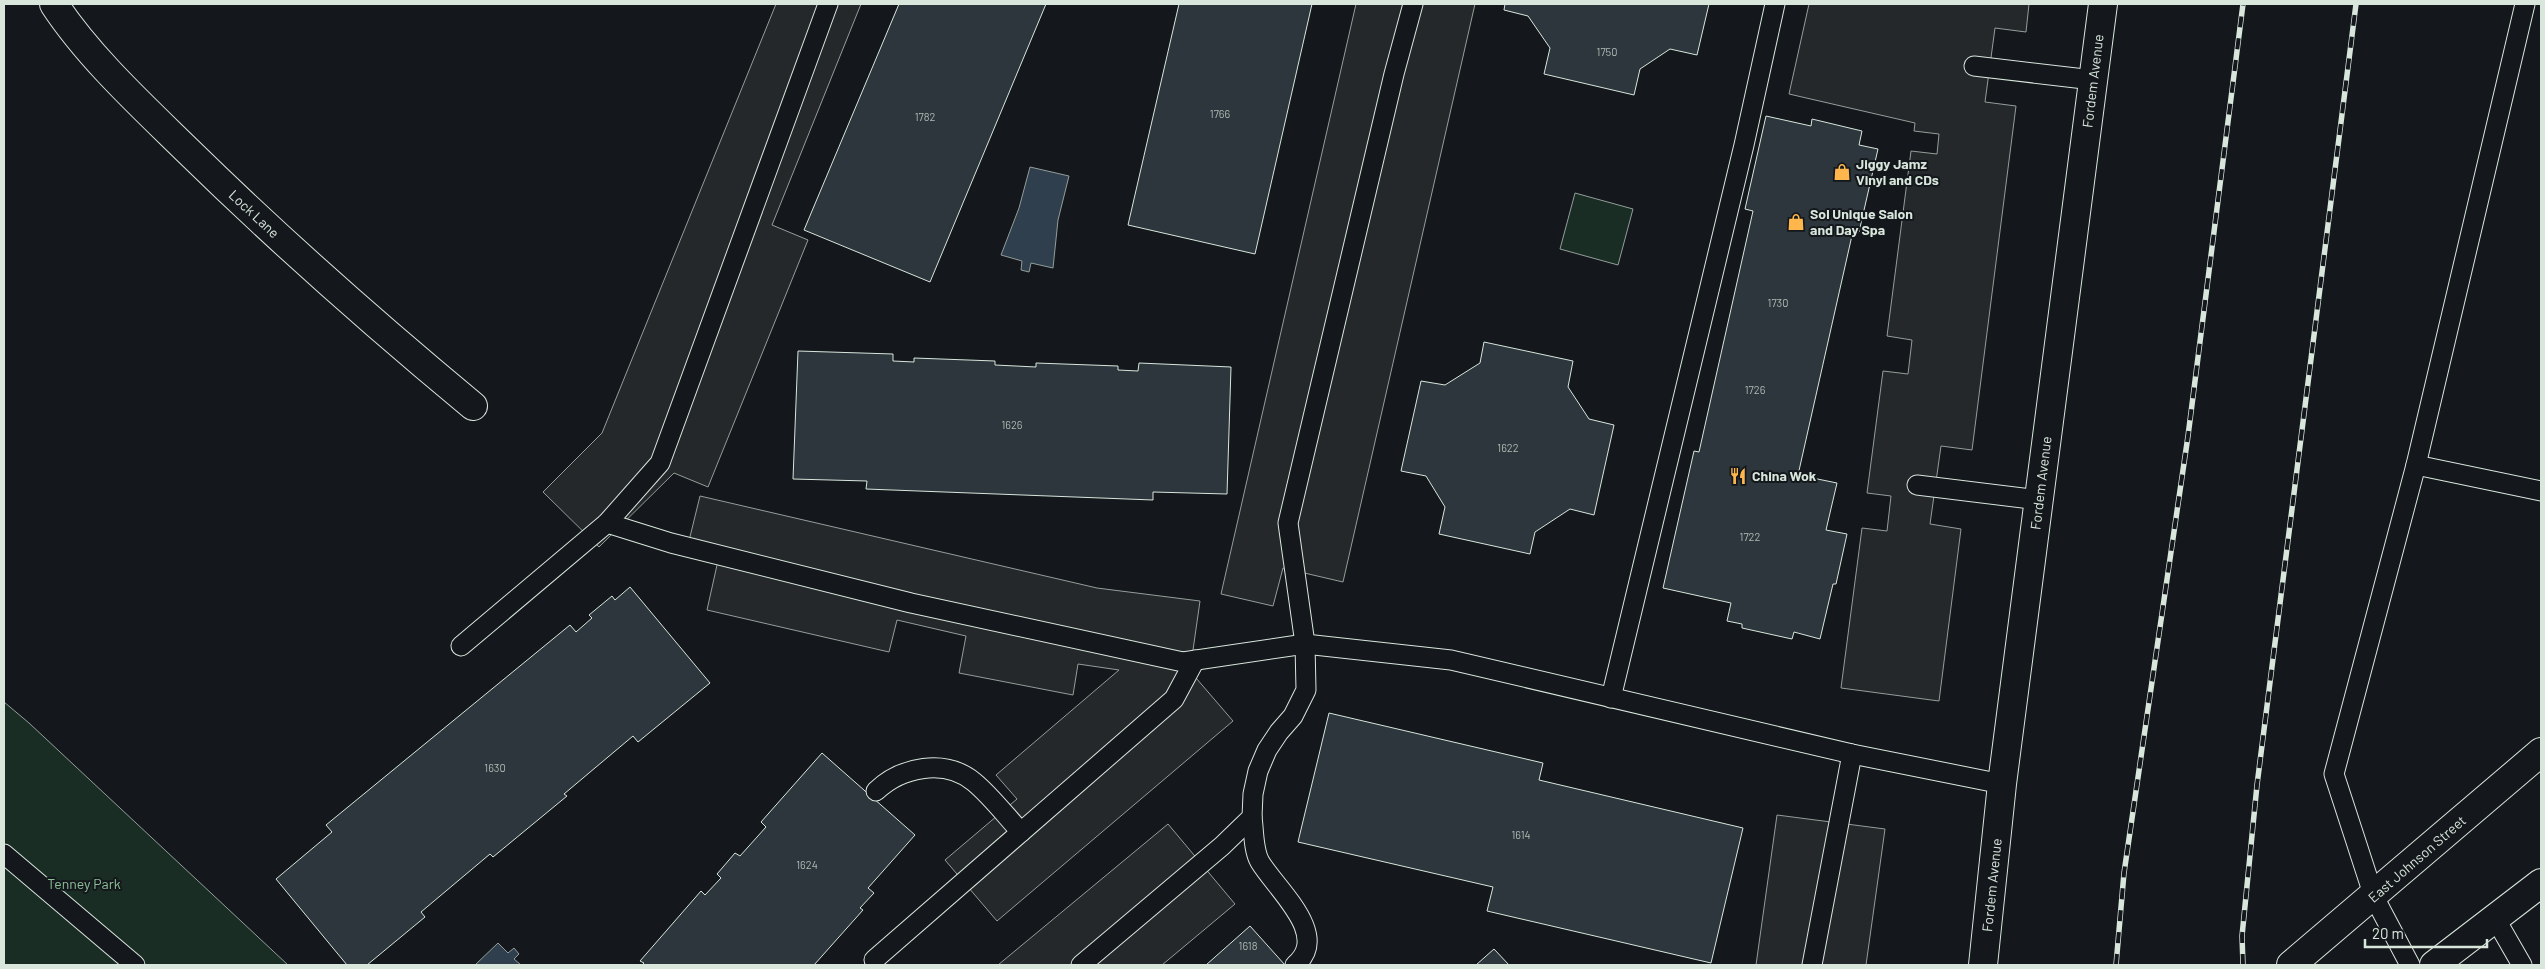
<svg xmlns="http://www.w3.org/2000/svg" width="2545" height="969" viewBox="0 0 2545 969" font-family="Barlow,sans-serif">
  <rect width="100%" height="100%" fill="#14181c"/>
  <!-- green -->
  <g fill="#1a2d24" stroke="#939e99">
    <polygon points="1575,193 1633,209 1618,265 1560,249"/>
    <polygon points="4,702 29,723 288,965 4,965"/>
  </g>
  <!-- parking -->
  <g fill="#24282b" stroke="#939e99">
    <polygon points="776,4 861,4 772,225 808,240 708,487 674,473 599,547 543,492 602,433"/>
    <polygon points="1356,4 1475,4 1343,582 1283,568 1273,606 1221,594"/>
    <polygon points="1809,4 2029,4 2026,32 1995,28 1985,102 2016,106 1972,450 1941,446 1930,524 1961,529 1939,701 1841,688 1862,528 1887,531 1891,496 1867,493 1883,371 1908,374 1912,340 1887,336 1911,151 1937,154 1939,134 1914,131 1915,123 1789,94"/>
    <polygon points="700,496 1097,588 1200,601 1190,671 1233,721 997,921 945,860 1017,799 996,775 1119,670 1078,664 1073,695 959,673 966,636 897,620 889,652 707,610 719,556 687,549"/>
    <polygon points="1777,815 1885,829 1866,965 1756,965"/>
    <polygon points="1168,824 1235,904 1162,965 998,965"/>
  </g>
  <!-- water -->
  <g fill="#2f3f4d" stroke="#939e99">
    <polygon points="1030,167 1069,176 1058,220 1053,268 1031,263 1029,272 1021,270 1022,261 1001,255 1019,208"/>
    <polygon points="498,943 508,953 514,948 519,954 514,959 521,965 475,965"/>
  </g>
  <!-- building -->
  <g fill="#2c363c" stroke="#d8e6dc">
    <polygon points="899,4 1046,4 930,282 804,230"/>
    <polygon points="1179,4 1312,4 1255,254 1128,225"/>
    <polygon points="1505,4 1709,4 1697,55 1670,49 1640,69 1634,95 1544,74 1550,48 1528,16 1504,10"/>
    <polygon points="1766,116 1811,126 1812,119 1862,131 1859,145 1878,149 1859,232 1853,231 1798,475 1837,483 1826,530 1847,534 1836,584 1833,584 1820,639 1794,632 1792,639 1742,628 1742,624 1727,621 1731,603 1663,588 1694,451 1699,452 1753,211 1745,209"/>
    <polygon points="1484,342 1573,361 1568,387 1589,419 1614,425 1594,515 1570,509 1535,532 1530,554 1439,534 1445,507 1426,476 1401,471 1421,381 1445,385 1480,363"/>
    <polygon points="798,351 893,354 893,361 914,362 914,358 995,361 995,365 1036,367 1036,363 1118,366 1118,370 1138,371 1139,363 1231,367 1227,494 1153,492 1153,500 866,489 867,481 793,479"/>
    <polygon points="630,587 710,683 638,742 633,736 564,794 567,796 493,857 490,854 421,912 425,917 367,965 347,965 276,879 332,832 326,825 570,625 576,632 592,618 589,615 612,596 615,600"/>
    <polygon points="1329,713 1543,763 1539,780 1743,828 1711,963 1487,911 1493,887 1298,842"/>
    <polygon points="822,753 915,835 868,888 874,893 860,908 863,910 814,965 642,965 644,963 640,961 701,891 705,895 721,878 717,874 735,853 740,856 766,827 761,822"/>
    <polygon points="1250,926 1285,965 1206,965"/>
    <polygon points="1494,949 1509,965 1476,965"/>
  </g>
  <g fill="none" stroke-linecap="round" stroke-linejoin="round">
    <!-- service casing -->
    <g stroke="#d8e6dc" stroke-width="21">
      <g id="service">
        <polyline points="1974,66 2093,80"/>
        <polyline points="2416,465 2541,491"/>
        <polyline points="1917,485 2039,500"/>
        <polyline points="607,523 671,543 911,603 1183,662 1305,644 1451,660 1852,754 2002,784"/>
        <polyline points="461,646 607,523 660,463 828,4"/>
        <polyline points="1611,698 1744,145 1775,4"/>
        <path d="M876,791C901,767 945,758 974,782C991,796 1006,816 1021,832"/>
        <path d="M1252,817C1254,830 1253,850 1260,862C1277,890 1331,935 1295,965"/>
        <polyline points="4,854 135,965"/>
        <polyline points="2495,918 2522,965"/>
        <polyline points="874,960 1174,699 1195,660"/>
        <polyline points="1081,965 1222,846 1252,817 1253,794 1258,771 1267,750 1279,732 1293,716 1306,690 1305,644 1288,523 1394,74 1413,4"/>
        <polyline points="1812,965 1852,754"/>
        <polyline points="2410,965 2374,897 2334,774 2416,465 2525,4"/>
      </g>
    </g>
    <!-- minor casing -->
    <g stroke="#d8e6dc" stroke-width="30">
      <path id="minor" d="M54,4C88,56 141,105 186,149C278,239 374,324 473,406"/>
    </g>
    <!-- tertiary casing -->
    <g stroke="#d8e6dc" stroke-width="30">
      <polyline id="tertiary" points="1983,965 2002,784 2103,4"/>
    </g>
    <!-- secondary casing -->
    <g stroke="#d8e6dc" stroke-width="30">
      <g id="secondary">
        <polyline points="2291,965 2541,752"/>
        <polyline points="2434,965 2541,883"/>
      </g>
    </g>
    <!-- service -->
    <use href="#service" stroke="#14181c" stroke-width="19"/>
    <!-- minor -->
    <use href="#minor" stroke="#14181c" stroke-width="28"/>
    <!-- tertiary -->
    <use href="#tertiary" stroke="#14181c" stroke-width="28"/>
    <!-- secondary -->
    <use href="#secondary" stroke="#14181c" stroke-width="28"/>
    <!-- rail casing -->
    <g stroke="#d8e6dc" stroke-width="5.5">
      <g id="rail">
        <polyline points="2116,965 2124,873 2188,436 2243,4"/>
        <polyline points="2243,965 2242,936 2257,785 2356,4"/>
      </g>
    </g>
    <!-- rail -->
    <use href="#rail" stroke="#14181c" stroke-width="4" stroke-dasharray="11" stroke-linecap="butt"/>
  </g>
  <!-- icons -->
  <defs>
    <g id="shop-bare" transform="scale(1.35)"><path d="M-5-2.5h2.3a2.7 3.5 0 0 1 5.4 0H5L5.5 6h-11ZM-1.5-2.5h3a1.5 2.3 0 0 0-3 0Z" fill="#ffb74d" stroke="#14181c" stroke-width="2.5" paint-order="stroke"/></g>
    <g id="restaurant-bare" transform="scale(1.35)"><path d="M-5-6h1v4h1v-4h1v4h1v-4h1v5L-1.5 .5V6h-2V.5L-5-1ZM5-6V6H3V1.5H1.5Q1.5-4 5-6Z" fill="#ffb74d" stroke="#14181c" stroke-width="2.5" paint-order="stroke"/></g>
  </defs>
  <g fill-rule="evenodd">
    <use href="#shop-bare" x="1842" y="172"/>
    <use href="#shop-bare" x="1796" y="222"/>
    <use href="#restaurant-bare" x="1738" y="476"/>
  </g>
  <g text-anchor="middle" stroke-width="4" stroke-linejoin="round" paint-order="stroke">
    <!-- number labels -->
    <g font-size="11" fill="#adbab4">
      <text x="1607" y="56">1750</text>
      <text x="1220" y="118">1766</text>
      <text x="925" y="121">1782</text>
      <text x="1778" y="307">1730</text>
      <text x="1755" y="394">1726</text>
      <text x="1012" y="429">1626</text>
      <text x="1508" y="452">1622</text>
      <text x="1750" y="541">1722</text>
      <text x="495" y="772">1630</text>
      <text x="1521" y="839">1614</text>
      <text x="807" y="869">1624</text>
      <text x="1248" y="950">1618</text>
    </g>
    <!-- street labels -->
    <g font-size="14" fill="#d8e6dc" stroke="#14181c">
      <text transform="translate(2093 81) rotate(-83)" y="5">Fordem Avenue</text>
      <text transform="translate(254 214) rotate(43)" y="5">Lock Lane</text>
      <text transform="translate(2041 483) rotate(-83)" y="5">Fordem Avenue</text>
      <text transform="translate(2417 859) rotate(-41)" y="5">East Johnson Street</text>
      <text transform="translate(1992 885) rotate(-84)" y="5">Fordem Avenue</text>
    </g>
    <!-- poi labels -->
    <g font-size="14" font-weight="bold" fill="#d8e6dc" stroke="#14181c" text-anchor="start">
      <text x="1856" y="169">Jiggy Jamz<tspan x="1856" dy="16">Vinyl and CDs</tspan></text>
      <text x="1810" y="219">Sol Unique Salon<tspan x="1810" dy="16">and Day Spa</tspan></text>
      <text x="1752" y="481">China Wok</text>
    </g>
    <!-- park labels -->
    <g font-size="14" fill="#8ac095" stroke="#14181c">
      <text x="84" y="889">Tenney Park</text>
    </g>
  </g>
  <!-- border -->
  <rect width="2545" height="969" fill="none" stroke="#d8e6dc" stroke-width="10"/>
  <!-- scale -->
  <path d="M2365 939v8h122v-8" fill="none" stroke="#d8e6dc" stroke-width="2.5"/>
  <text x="2372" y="939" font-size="15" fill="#d8e6dc" stroke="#14181c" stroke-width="4" paint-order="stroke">20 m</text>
</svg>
